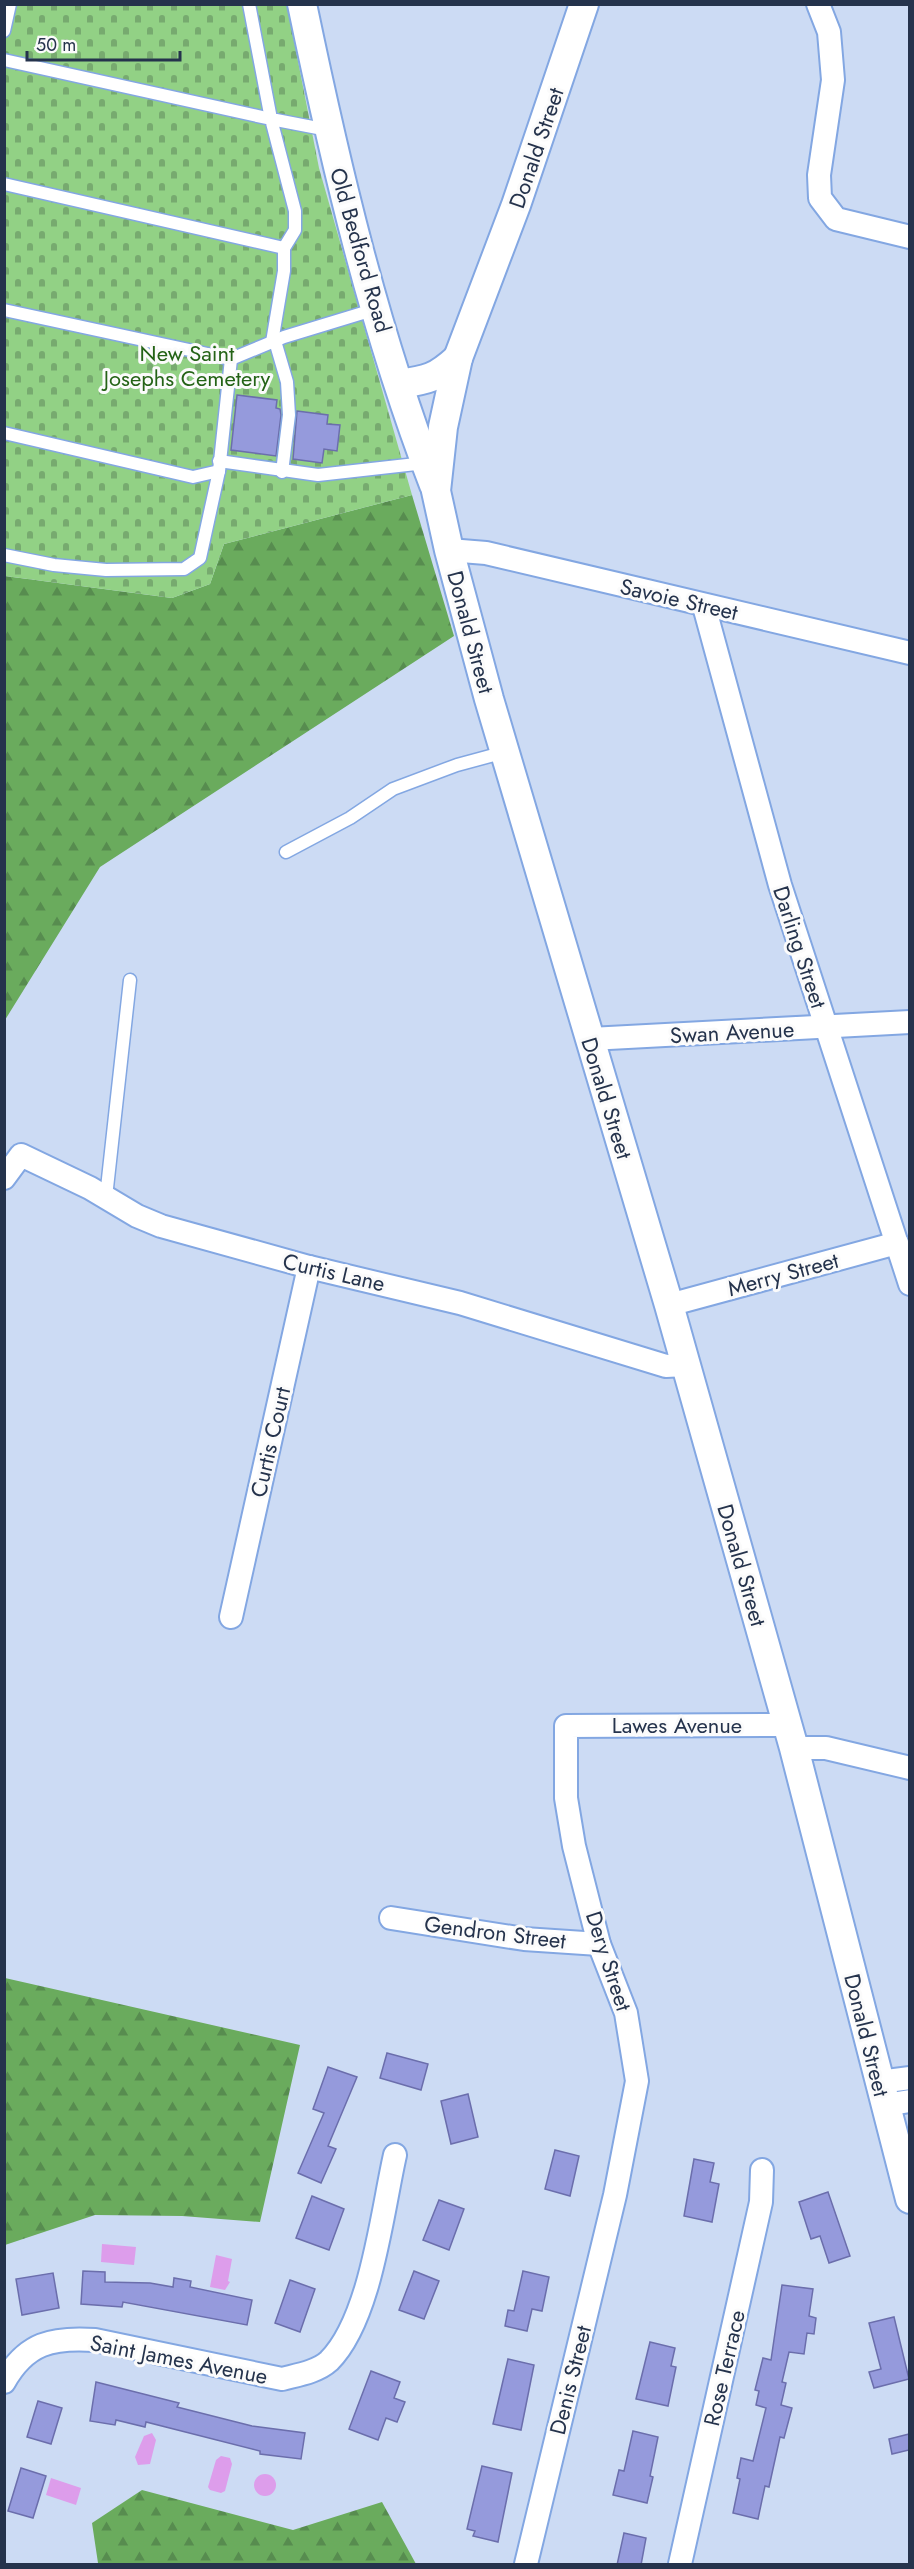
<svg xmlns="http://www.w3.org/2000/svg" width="914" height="2569" viewBox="0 0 914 2569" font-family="Jost,sans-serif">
  <defs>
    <pattern id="forest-firs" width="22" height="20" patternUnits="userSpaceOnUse" patternTransform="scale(1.5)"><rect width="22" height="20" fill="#6aab5d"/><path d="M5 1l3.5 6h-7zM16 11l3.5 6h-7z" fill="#578c4f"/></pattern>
    <pattern id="cemetery-stones" width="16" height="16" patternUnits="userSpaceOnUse" patternTransform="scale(1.5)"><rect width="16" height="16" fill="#92d185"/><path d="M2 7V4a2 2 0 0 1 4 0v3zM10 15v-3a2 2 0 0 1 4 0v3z" fill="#77aa6f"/></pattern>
  </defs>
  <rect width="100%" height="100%" fill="#ccdbf4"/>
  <!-- forest -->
  <g fill="url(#forest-firs)">
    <polygon points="412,495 454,636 100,867 5,1020 5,576 172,598 210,584 224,544"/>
    <polygon points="5,1978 300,2045 260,2222 182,2216 95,2215 5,2245"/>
    <polygon points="142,2490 293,2530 382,2502 416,2564 98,2563 92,2523"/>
  </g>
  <!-- cemetery -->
  <polygon fill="url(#cemetery-stones)" points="5,5 287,5 319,168 412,495 224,544 210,584 172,598 5,576"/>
  <!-- water -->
  <g fill="#dd9deb">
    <polygon points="102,2244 136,2247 134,2265 101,2262"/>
    <polygon points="216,2255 232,2259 228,2281 230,2282 225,2290 210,2287"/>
    <polygon points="152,2433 156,2440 150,2464 138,2465 135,2457 144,2436"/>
    <polygon points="221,2456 230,2458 232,2464 225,2491 221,2493 210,2490 208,2487 216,2460"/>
    <circle cx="265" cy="2485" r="11"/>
    <polygon points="51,2478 81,2488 76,2505 46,2495"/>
  </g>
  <!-- building -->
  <g fill="#959adc" stroke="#6b6eac" stroke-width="1.5">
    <polygon points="237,395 277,400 276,408 280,409 281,415 276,456 231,450"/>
    <polygon points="297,411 328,415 327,424 340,425 337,451 324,449 322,463 293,459"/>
    <polygon points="387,2053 428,2064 421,2090 380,2078"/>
    <polygon points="328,2067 357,2077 328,2146 336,2149 321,2183 298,2173 324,2113 313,2109"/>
    <polygon points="468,2094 478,2137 451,2144 441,2101"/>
    <polygon points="555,2150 579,2156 570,2196 545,2189"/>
    <polygon points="694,2159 714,2163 710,2182 719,2184 712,2222 684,2216"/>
    <polygon points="828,2192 850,2256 829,2263 820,2236 811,2239 799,2202"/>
    <polygon points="312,2196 344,2209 329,2250 296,2238"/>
    <polygon points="439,2200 464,2209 449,2250 423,2240"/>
    <polygon points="83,2271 105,2272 105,2282 150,2283 173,2287 174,2278 191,2281 190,2287 252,2300 247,2325 123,2302 122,2307 81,2304"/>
    <polygon points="414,2271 439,2281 424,2319 399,2310"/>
    <polygon points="523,2271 549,2277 542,2311 532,2309 527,2331 505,2326 508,2310 514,2311"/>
    <polygon points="53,2273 59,2308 22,2315 16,2279"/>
    <polygon points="290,2280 315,2289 300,2332 275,2323"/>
    <polygon points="782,2285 813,2289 809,2316 816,2318 814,2334 807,2333 804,2354 789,2352 782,2382 786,2383 781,2405 792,2408 784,2438 780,2437 769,2487 765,2486 758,2519 733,2513 740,2479 737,2478 741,2458 753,2461 766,2408 756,2405 759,2391 755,2390 763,2358 771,2360"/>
    <polygon points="894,2317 909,2379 874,2388 869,2372 881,2369 869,2323"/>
    <polygon points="650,2342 675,2348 671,2366 676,2367 668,2406 636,2399"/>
    <polygon points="508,2359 534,2365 521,2430 493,2424"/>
    <polygon points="371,2371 400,2382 394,2398 405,2402 397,2422 386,2418 378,2440 349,2429"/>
    <polygon points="96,2382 179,2403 177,2407 252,2426 305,2433 301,2459 260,2454 260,2451 146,2422 145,2427 116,2420 115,2425 90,2421"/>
    <polygon points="38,2401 62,2408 51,2444 27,2437"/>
    <polygon points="633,2431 658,2437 650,2476 653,2477 647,2503 613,2495 619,2470 624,2471"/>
    <polygon points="909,2434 909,2450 892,2454 889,2439"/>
    <polygon points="482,2466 512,2473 498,2542 473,2536 475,2531 467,2529"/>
    <polygon points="21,2468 46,2476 33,2518 8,2511"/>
    <polygon points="624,2533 646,2538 641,2565 617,2565"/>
  </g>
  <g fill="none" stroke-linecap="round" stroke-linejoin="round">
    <!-- service casing -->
    <g stroke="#83a7e2" stroke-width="15">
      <g id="service">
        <polyline points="249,4 271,119 328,130"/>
        <polyline points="4,31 10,4"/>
        <polyline points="4,60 271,119 295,211 295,230 284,248 4,184"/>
        <polyline points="4,310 231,359 284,337 376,309"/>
        <polyline points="275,341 287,382 289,415 282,472"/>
        <polyline points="272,342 284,271 284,248"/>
        <polyline points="4,433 193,477 219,471 231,359"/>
        <polyline points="219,461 318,475 425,463"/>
        <polyline points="4,555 54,565 106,570 184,569 200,558 219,471"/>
        <polyline points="286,852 350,818 393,789 457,765 505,752"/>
        <polyline points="106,1197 130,980"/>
      </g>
    </g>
    <!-- minor casing -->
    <g stroke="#83a7e2" stroke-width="26">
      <g id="minor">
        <polyline points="818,4 829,32 833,80 819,175 820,198 836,219 910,237"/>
        <polyline points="449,550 486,553 910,653"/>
        <polyline points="704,606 780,885 910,1284"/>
        <polyline points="590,1039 910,1022"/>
        <polyline points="4,1178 21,1155 90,1188 137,1216 161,1226 309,1267 460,1303 666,1366 685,1365"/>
        <polyline points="669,1305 897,1243"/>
        <polyline points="231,1617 309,1267"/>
        <polyline points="794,1748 826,1748 910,1768"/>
        <polyline points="391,1918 524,1939 599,1944"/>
        <polyline points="879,2082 910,2078"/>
        <polyline points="885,2105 910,2101"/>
        <path d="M4,2382C26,2343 52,2337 95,2340L282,2379C297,2375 317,2372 329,2361C371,2319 382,2212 395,2155"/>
        <polyline points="526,2564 615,2195 637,2081 626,2013 599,1944 574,1846 566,1798 566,1726 787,1725"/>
        <polyline points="680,2564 761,2202 762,2170"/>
      </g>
    </g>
    <!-- tertiary casing -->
    <g stroke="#83a7e2" stroke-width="32">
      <g id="tertiary">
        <path d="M302,4C336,167 374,330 434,485"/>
        <polyline points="584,4 516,205 458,358 443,427 436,491 449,550 489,699 669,1305 794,1748 910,2199"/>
        <path d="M399,384C428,380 436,378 458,358"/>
      </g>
    </g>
    <!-- service -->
    <use href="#service" stroke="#fff" stroke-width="12"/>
    <!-- minor -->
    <use href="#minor" stroke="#fff" stroke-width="22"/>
    <!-- tertiary -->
    <use href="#tertiary" stroke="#fff" stroke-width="28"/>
  </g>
  <g text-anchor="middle" stroke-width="6" stroke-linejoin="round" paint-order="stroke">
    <!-- street labels -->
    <g font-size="22" fill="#25334c" stroke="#fbfbfb">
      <text transform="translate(536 148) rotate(-71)" y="8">Donald Street</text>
      <text transform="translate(361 250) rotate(74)" y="8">Old Bedford Road</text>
      <text transform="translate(679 599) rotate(13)" y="8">Savoie Street</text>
      <text transform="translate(471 632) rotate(75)" y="8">Donald Street</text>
      <text transform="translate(800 947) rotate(72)" y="8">Darling Street</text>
      <text transform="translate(732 1032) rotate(-3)" y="8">Swan Avenue</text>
      <text transform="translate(607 1098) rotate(73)" y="8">Donald Street</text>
      <text transform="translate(334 1272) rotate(13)" y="8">Curtis Lane</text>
      <text transform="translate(783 1274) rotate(-15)" y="8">Merry Street</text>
      <text transform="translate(270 1442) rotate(-77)" y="8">Curtis Court</text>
      <text transform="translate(742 1565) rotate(74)" y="8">Donald Street</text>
      <text x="677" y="1733">Lawes Avenue</text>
      <text transform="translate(495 1932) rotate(7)" y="8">Gendron Street</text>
      <text transform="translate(609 1961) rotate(72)" y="8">Dery Street</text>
      <text transform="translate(867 2035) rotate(76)" y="8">Donald Street</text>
      <text transform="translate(179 2359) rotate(11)" y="8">Saint James Avenue</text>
      <text transform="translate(724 2368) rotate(-77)" y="8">Rose Terrace</text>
      <text transform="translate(570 2380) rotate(-76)" y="8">Denis Street</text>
    </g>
    <!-- park labels -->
    <g font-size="22" fill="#246316" stroke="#fbfbfb">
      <text x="187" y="361">New Saint<tspan x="187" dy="25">Josephs Cemetery</tspan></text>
    </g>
  </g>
  <!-- border -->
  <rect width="914" height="2569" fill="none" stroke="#25334c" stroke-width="12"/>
  <!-- scale -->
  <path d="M27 51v9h153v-9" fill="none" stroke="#25334c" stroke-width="3"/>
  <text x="36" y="51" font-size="18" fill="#25334c" stroke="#fbfbfb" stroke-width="4.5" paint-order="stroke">50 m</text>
</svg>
